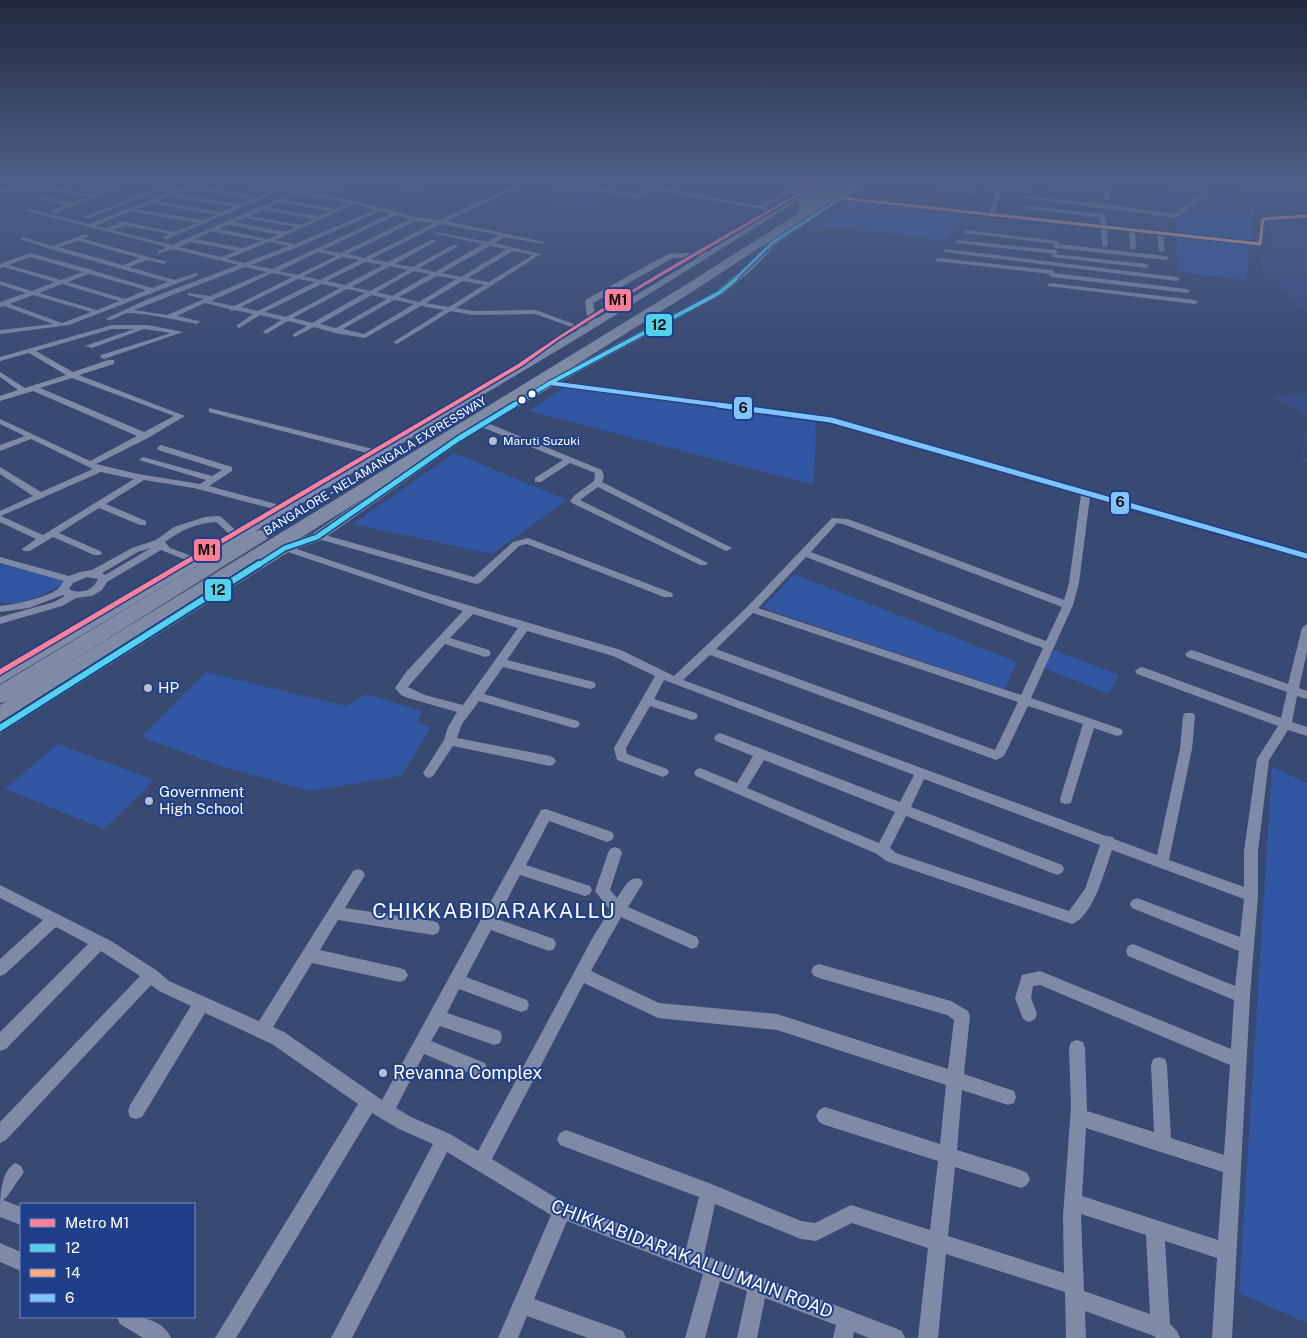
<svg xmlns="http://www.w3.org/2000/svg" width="1307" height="1338" viewBox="0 0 1307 1338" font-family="'Public Sans',sans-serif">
  <rect width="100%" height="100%" fill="#384972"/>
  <!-- green -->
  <g fill="#3356a2">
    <polygon points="225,179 304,179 356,186 332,198"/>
    <polygon points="1215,179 1307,179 1307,211 1260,208 1236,190"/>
    <polygon points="1164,182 1224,189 1254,210 1252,242 1176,232 1175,207 1113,199 1115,188 1169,194"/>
    <polygon points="555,187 606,196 586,208 534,198"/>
    <polygon points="849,201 968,213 944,240 812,225"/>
    <polygon points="1176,235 1250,244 1246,280 1178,272"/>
    <polygon points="563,388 816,422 814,485 529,411"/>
    <polygon points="454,453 567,500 492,554 353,524"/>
    <path d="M0,564L68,581C46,593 26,607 0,602Z"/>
    <polygon points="794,574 1017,662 1005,689 763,608"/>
    <polygon points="1054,650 1119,675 1109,694 1044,668"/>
    <polygon points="206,672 346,706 367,694 422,711 417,722 431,728 401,776 310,791 224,767 141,737"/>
    <polygon points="58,744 154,780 104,829 5,789"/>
    <polygon points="1272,767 1307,783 1307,1323 1239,1293"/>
  </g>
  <!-- water -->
  <g fill="#394f86">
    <path d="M1205,179C1226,179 1243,196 1260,208L1254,210L1230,192Z"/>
    <polygon points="1287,218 1307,218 1307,313 1262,273 1261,256 1270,240 1268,220"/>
    <polygon points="1307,392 1307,416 1272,397"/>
  </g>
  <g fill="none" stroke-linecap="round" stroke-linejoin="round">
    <!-- stream-far1 -->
    <g stroke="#394f86" stroke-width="1">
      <polyline points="0,198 97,179"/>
      <polyline points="1255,208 1276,218"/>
    </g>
    <!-- stream -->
    <polyline stroke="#394f86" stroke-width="2.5" points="1307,427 1302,458 1307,460"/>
    <!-- minor -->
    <g fill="#7f8aa7" fill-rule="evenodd">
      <polygon points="8,179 16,179 0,184 0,181"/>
      <polygon points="38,179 65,181 79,179 65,184 45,180 31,184 93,195 102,192 105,194 52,214 50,211 66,205 41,198 41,196 71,203 88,197 24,186 0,194 0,190"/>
      <polygon points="109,179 114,180 82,190 79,188"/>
      <polygon points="135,179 144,179 103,192 100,190"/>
      <polygon points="181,179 188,179 89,218 84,217"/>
      <path d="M204,179H211L195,186L258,197L274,190L216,179H228L353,200L415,217L439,220L529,179L638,194L655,186L784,211L781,213L656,190L639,198L532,182L446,221L545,242L542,244L505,237L494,243L541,254L456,308L472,311L536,310L587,329V331H583L535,314L472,315L451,311L397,344L393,342L395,341L444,310L421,306L365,338L335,333L314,327L295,337L293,336V334L307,326L288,321L266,334L263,332L264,331L281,320L260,315L239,328L237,327V325L253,314L235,310L232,311L229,309L205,303L177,316L199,321L200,322L197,324C177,320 150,314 129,313C121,313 115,321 107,320V318L148,299L238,265L173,249L157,254V252L167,247L26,211L29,209L89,224ZM191,189L253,199L240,204L175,194ZM280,191L292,193L172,245L112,230L126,226L169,234L163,237L165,240ZM298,194L348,203L336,209L285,200ZM170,196L171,197L234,207L221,212L157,201ZM152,203L154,204L216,215L202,220L137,209ZM279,203L331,211L319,216L268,208ZM354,204L375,210L295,244L275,240ZM263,210L314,219L301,225L250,216ZM132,211L134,212L197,223L174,232L121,221L118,223L119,224L105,228L95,226ZM381,211L391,214L272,269L251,265L298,247ZM396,215L410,219L341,253L323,250ZM245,218L295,227L285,232L234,222ZM416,221L434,223L364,258L348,254ZM441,224L499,235L488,242L436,232V234L483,244L435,272L419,268L457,247V245H453L413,267L395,264L435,242V240H431L388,262L371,259ZM229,225L279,235L268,239L219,229ZM213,231L214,232L262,241L243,248L195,239ZM190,242L237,251L221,257L179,247ZM269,242L289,246L244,263L227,259ZM490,246L507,249L461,277L442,273ZM513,251L533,255L489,282L468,278ZM318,252L336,256L297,275L279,271ZM342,257L359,260L320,280L304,276ZM366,262L383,265L345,285L327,281ZM390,266L408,270L370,291L352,287ZM245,267L266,272L210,296L188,293V295L204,299L167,315L134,310ZM414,271L430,274L392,296L377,292ZM273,273L292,277L234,306L211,301ZM437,276L456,279L419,302L399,297ZM298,279L315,282L258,311L241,307ZM463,281L484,285L449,307L426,303ZM322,284L340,288L286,317L265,312ZM347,289L365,293L312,323L293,318ZM372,295L387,299L336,328L320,324ZM394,300L414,304L364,334L343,329Z"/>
      <polygon points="296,179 302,179 298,181"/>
      <polygon points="341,179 372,179 364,183"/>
      <path d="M377,179C390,179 402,185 416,186C424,187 433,179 442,179L418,190Z"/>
      <polygon points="999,179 1003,179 1004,185 1030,189 1027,191 1003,188 994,213 1101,225 1100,219 1102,218 1024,208 1027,206 1103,214 1106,216 1104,217 1106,219 1106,225 1257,242 1261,218 1307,214 1307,218 1265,220 1263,244 1260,246 1163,235 1165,250 1162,252 1159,250 1157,234 1135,232 1136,248 1133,250 1130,248 1129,231 1107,229 1108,245 1105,247 1102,245 1101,228 838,198 841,196 989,213 998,187 976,185 975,193 972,195 969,193 970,190 933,185 936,183 971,187 974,182 998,184"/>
      <polygon points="1107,179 1112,179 1110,198 1107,200 1104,198 1105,192 1025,183 1027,182 1106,189"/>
      <polygon points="1198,194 1203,195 1177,218 1024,198 1027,196 1106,204 1176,214"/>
      <polygon points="966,230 1057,241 1060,243 1058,244 1166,256 1169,258 1166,260 1056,248 1053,246 1055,244 964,233"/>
      <path d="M86,234L89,236L84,239L167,262L164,264L147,260L129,267L175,280L196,273L199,275L69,325L0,334V330L53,324L4,306L0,307V302L26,293L0,285V281L32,291L55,282L4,267L0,268V264L30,253L93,270L94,271L152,288L168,282L50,249L20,239L23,237L53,246ZM78,241L140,258L123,265L59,247ZM30,257L83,272L61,280L9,265ZM89,274L146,290L125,299L68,282ZM62,284L119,301L97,310L39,293ZM33,295L91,312L62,323L10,304Z"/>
      <polygon points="957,240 1055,250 1058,252 1055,254 955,243"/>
      <polygon points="946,249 1177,277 1180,279 1177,281 944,252 943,251"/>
      <polygon points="1054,254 1146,264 1149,266 1146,268 1052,257 1052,255"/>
      <polygon points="938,258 1052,270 1055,272 1054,273 1187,289 1190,291 1187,293 1052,277 1049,275 1050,274 936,261 935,260"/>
      <polygon points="1050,283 1195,300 1198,302 1195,304 1048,286 1048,284"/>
      <path d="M112,325H148L183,332L104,359L100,357L101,355L171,333L144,329L92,348L85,346L134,329H112L36,351L73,372L108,360H114V364L79,375L185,416L148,438L96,464L138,474L200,484L206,480L139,460L143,457L212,476L222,470L158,450L157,448L161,445L232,467V471L209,486L287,507V511H281L194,488L144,480L106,504L146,521V525H140L99,508L59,533L100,551L102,553L100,555H94L53,537L30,551H24L22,549L36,539L0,522V511L33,496L0,474V467L41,492L93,469L31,439L0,451V445L25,436L0,424V419L90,461L137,436L33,391L0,401V396L18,390L0,377V372L25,388L66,375L29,353L0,361V357ZM72,378L174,416L144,432L40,388ZM101,472L134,479L43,535L1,516Z"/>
      <path d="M547,381L831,418L1307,553V559L1090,497L1079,583L1073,605L1031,698L1121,729L1123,732L1121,735L1117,736L1094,728L1072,799L1071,803L1066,804L1061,803L1060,799L1083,724L1028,706L1004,756L996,760L710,655L683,680L1106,836L1113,837L1114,839L1157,855L1180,749L1183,716L1185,713H1193L1195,716L1192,749L1169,860L1244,887V851L1257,759L1278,726L1137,674L1135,671L1141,667L1145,668L1281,718L1287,692L1187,657L1185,654L1191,650L1195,651L1288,684L1302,628L1307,624V652L1299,688L1307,691V699L1297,696L1292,722L1307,727V736L1288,730L1269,760L1258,851V896L1250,996L1232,1338H1212L1217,1258L1165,1241L1170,1324L1177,1331L1180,1338H1156L1154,1336L1085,1311L1086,1338H1066L1065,1292L946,1254L938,1338H918L928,1248L852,1223L816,1241L801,1239L715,1204L704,1255L895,1328L902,1331L905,1338H869L854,1332L853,1338H833L836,1325L765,1298L757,1338H737L747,1291L720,1281L705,1338H685L703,1274L567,1221L534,1299L623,1331L626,1338H588L527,1316L518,1338H498L551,1215L447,1152L352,1338H331L433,1144L399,1129L372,1113L236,1338H215L358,1104L272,1044L205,1013L142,1117L136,1119L130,1117L128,1111L130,1105L191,1006L159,991L151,985L6,1140L0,1143V1122L140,976L101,951L6,1049L0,1051V1032L88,944L56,927L5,974L0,976V959L43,920L0,898V885L111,941L156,970L169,981L259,1021L353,871L358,869L363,871L365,875L345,908L433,921L438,923L440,928L438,933L433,935L338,920L320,950L400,968L405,970L408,975L405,980L400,982L312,963L273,1027L284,1032L382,1100L541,810L546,809L612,832L614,836L612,840L607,842L549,821L526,865L590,886L592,890L590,894L585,896L520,875L497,919L554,939L556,944L554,949L549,951L491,930L466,977L527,1000L529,1005L527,1010L521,1012L459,989L447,1013L500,1031L502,1037L500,1043L494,1045L440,1026L431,1041L485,1063L487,1069L485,1075L479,1077L424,1054L396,1108L411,1117L450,1134L478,1151L593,937L610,910L595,891L608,853L610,849L615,847L620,849L622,853L610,890L617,898C623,890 629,875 641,879L643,883L628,907L697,937L699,942L697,947L692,949L621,917L591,971L659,1003L777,1014L948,1069L954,1020L947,1015L819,978L814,976L811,971L814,966L819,964L951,1001L968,1011L970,1016L964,1074L1014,1091L1016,1097L1014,1103L1008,1105L962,1090L957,1150L1021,1170L1027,1173L1030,1179L1027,1185L1021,1188L955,1167L948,1236L1064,1273L1063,1216L1071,1107L1069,1048L1071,1042L1077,1040L1083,1042L1085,1048L1087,1111L1154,1132L1151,1065L1153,1059L1159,1057L1165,1059L1167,1065L1171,1138L1224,1155L1230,1065L1040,985L1033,986L1031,998L1037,1014L1035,1019L1029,1022L1023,1019L1015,998L1022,975L1040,971L1231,1049L1234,1000L1128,956L1126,951L1128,946L1133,944L1235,986L1239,951L1132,908L1130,904L1132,900L1137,898L1240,937L1244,899L1112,850C1105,870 1093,917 1072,924L886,861L877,854L696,776L694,773L696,770L700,768L737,783L753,756L716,741L714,738L716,735L720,733L900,802L914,775L664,680L654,699L696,713L698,716L696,719L692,720L650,706L626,748L627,754L667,769L669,772L667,775L663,777L617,760L614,748L655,676L613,656L527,631L507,660L594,682L596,685L594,688L590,689L503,667L484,694L578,721L580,724L578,727L574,728L479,701L462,724L457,738L550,756L554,758L556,761L554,764L550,766L453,746L433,776L429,778L425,776L423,773L444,740L448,727L457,712L408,698L401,695L395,688L406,672L463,611L282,550L280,548L282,546H288L427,593L621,650L674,676L747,607L832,518L848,519L1064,600L1069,583L1081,494L830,422L550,385L546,383ZM837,523L843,524L1062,607L1046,641L811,552ZM806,557L1043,648L1021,695L758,608ZM753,613L1018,702L995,750L716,649ZM473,614L518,628L463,705L425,695L408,687L445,644L485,657L489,656L491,653L489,650L450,638ZM764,760L895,812L879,843L747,788ZM924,779L1100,845L1085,889L1069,911L896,853L890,848L906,816L1052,873L1057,875L1062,873L1064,869L1062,865L911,807ZM584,983L658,1018L777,1030L946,1085L940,1144L825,1107L819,1110L816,1116L819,1122L825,1125L938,1161L930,1230L851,1205L815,1223L801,1221L709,1183L566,1130L560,1133L557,1139L560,1145L699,1197L686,1249L563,1202L492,1159ZM1086,1128L1223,1172L1218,1240L1082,1196ZM1081,1214L1146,1235L1150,1314L1084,1291Z"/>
      <polygon points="209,408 381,451 382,453 378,456 375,455 209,412"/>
      <polygon points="479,422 485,422 602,470 604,477 602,482 732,548 727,551 724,550 598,487 580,500 708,563 706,565 700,565 572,503 570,501 575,495 594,481 595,473 570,463 541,482 535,482 535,478 563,460 479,426"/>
      <path d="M218,516L221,517L241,535V539H235L216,522C196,523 180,531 165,542L170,548L200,559L202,561L200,563H194L161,550L107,582L102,590L92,596L76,598L62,606L0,624V617L54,602L65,596L63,595L29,608L0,612V606C13,605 50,597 59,588C61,586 62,583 64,581L0,563V557L69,576L80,572L92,570L132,548L156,540L174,527L205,517ZM151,548L105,575L102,573L138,552ZM87,577L98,579C94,590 80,595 69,589L73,583Z"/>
      <polygon points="318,533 474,577 513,542 528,538 672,593 673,595 672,597 664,597 527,544 519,546 480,583 476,584 315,538 315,534"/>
      <path d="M15,1163L21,1166L24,1172L6,1198L3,1200L21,1207V1225L0,1217C0,1198 0,1172 15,1163Z"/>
      <polygon points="0,1243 21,1252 21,1271 0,1262"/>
      <path d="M117,1317C136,1316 162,1317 171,1338H143L120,1324Z"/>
    </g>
    <!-- tertiary -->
    <g fill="#7f8aa7" fill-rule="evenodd">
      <path d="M826,179H834L588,332L0,684V672L588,324L585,300L668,254L707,252ZM699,257L596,319L593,303L673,258Z"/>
      <polygon points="865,179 873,179 775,245 753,269 722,295 554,385 462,441 322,540 290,551 0,734 0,720 280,545 312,534 454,437 546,381 716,291 747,265 769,241"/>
      <polygon points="807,181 809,184 762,208 756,207"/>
    </g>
    <!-- trunk -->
    <g fill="#7e8aa5" fill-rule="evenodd">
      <polygon points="832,179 843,179 806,204 805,209 799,209 798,201"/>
      <polygon points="857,179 868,179 817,213 801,219 796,216"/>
    </g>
    <!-- motorway -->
    <g fill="#7f8ba5" fill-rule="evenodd">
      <polygon points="847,179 858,179 809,211 805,218 695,290 8,722 0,724 0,705 687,284 797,214 801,207"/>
      <polygon points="261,530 267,531 270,535 267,539 8,701 0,703 0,685 255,531"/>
    </g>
    <!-- bus-1-far3 casing -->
    <g stroke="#1f3f8b" stroke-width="5">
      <polyline id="bus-1-far3" points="734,280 772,243 870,179"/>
    </g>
    <!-- bus-1-far2 casing -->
    <g stroke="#1f3f8b" stroke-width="6">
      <polyline id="bus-1-far2" points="512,406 550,383 719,293 736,279"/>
    </g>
    <!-- bus-1-far1 casing -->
    <g stroke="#1f3f8b" stroke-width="8">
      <polyline id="bus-1-far1" points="257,566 285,548 317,537 458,439 514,405"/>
    </g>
    <!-- bus-1 casing -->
    <g stroke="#1f3f8b" stroke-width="10">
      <polyline id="bus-1" points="0,728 259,564"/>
    </g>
    <!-- bus-2 casing -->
    <g stroke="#1f3f8b" stroke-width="5">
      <polyline id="bus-2" points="841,198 1260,244 1263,219 1307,216"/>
    </g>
    <!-- bus-3-far1 casing -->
    <g stroke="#1f3f8b" stroke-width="6">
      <polyline id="bus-3-far1" points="550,383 727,406"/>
    </g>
    <!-- bus-3 casing -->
    <g stroke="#1f3f8b" stroke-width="8">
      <polyline id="bus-3" points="718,405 831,420 1307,556"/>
    </g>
    <!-- bus-1-far3 -->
    <use href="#bus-1-far3" stroke="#53d2ee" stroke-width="3"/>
    <!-- bus-1-far2 -->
    <use href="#bus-1-far2" stroke="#53d2ee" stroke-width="4"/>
    <!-- bus-1-far1 -->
    <use href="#bus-1-far1" stroke="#53d2ee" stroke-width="5"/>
    <!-- bus-1 -->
    <use href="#bus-1" stroke="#53d2ee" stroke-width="6"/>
    <!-- bus-2 -->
    <use href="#bus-2" stroke="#ffa980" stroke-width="3"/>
    <!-- bus-3-far1 -->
    <use href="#bus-3-far1" stroke="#80c4ff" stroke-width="4"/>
    <!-- bus-3 -->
    <use href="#bus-3" stroke="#80c4ff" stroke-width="5"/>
    <!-- metro-1 casing -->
    <g stroke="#1f3f8b" stroke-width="3">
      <path id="metro-1" d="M823,179H827L634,292L558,340L522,366L0,675V669L518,364C616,296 719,238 823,179Z"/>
    </g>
    <!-- metro-1 -->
    <use href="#metro-1" fill="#ff8098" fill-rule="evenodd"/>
  </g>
  <!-- sky -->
  <linearGradient id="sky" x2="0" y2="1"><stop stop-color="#1f283f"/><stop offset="0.49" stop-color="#4d5f87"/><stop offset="1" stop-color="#4d5f87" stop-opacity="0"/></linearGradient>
  <rect width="1307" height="367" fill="url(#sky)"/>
  <!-- markers -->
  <g fill="#fff" stroke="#1f3f8b" stroke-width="2">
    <circle cx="532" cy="394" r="4.5"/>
    <circle cx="522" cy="400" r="4.5"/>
  </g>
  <g fill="#b9bfce" stroke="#1f3f8b" stroke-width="2">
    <circle cx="493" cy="441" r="5"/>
    <circle cx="148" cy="688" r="5"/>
    <circle cx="149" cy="801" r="5"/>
    <circle cx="383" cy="1073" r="5"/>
  </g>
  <g text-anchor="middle" stroke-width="4" stroke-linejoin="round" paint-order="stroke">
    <!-- far-poi labels -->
    <g font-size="12" fill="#fff" stroke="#1f3f8b" text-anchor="start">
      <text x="503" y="445">Maruti Suzuki</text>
    </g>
    <!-- far-street labels -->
    <g font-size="12" fill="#fff" stroke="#1f3f8b">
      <text transform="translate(375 466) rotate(-31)" y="4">BANGALORE - NELAMANGALA EXPRESSWAY</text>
    </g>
    <!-- poi labels -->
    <g font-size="15" fill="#fff" stroke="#1f3f8b" text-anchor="start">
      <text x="158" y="693">HP</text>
      <text x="159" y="797">Government<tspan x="159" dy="17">High School</tspan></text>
    </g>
    <!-- near-poi labels -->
    <g font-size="18" fill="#fff" stroke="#1f3f8b" text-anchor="start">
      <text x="393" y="1079">Revanna Complex</text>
    </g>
    <!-- near-street labels -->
    <g font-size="18" fill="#fff" stroke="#1f3f8b">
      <text transform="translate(692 1259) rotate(21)" y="6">CHIKKABIDARAKALLU MAIN ROAD</text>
    </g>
    <!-- near-quarter labels -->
    <g font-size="21" letter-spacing="1" fill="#fff" stroke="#1f3f8b">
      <text x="494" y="918">CHIKKABIDARAKALLU</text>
    </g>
  </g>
  <g stroke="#1f3f8b" stroke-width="2">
    <rect x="604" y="288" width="28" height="24" rx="5" fill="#ff8098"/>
    <rect x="645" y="313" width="28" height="24" rx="5" fill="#53d2ee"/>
    <rect x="733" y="396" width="20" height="24" rx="5" fill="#80c4ff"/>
    <rect x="1110" y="491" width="20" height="24" rx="5" fill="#80c4ff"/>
    <rect x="193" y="538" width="28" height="24" rx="5" fill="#ff8098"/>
    <rect x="204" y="578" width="28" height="24" rx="5" fill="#53d2ee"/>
  </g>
  <g font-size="14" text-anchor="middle" font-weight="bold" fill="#111">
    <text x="618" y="305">M1</text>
    <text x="659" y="330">12</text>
    <text x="743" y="413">6</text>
    <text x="1120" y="507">6</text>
    <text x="207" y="555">M1</text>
    <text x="218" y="595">12</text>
  </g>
  <!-- legend -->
  <rect x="20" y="1203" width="175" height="115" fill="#1f3f8b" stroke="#798cb9"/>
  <rect x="30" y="1219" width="25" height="8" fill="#ff8098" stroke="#798cb9"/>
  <text x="65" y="1228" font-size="15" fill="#ffffff">Metro M1</text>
  <rect x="30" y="1244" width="25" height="8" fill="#53d2ee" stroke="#798cb9"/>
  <text x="65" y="1253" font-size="15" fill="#ffffff">12</text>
  <rect x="30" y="1269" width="25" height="8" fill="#ffa980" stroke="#798cb9"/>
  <text x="65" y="1278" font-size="15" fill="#ffffff">14</text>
  <rect x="30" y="1294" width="25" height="8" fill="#80c4ff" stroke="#798cb9"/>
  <text x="65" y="1303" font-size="15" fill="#ffffff">6</text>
</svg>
